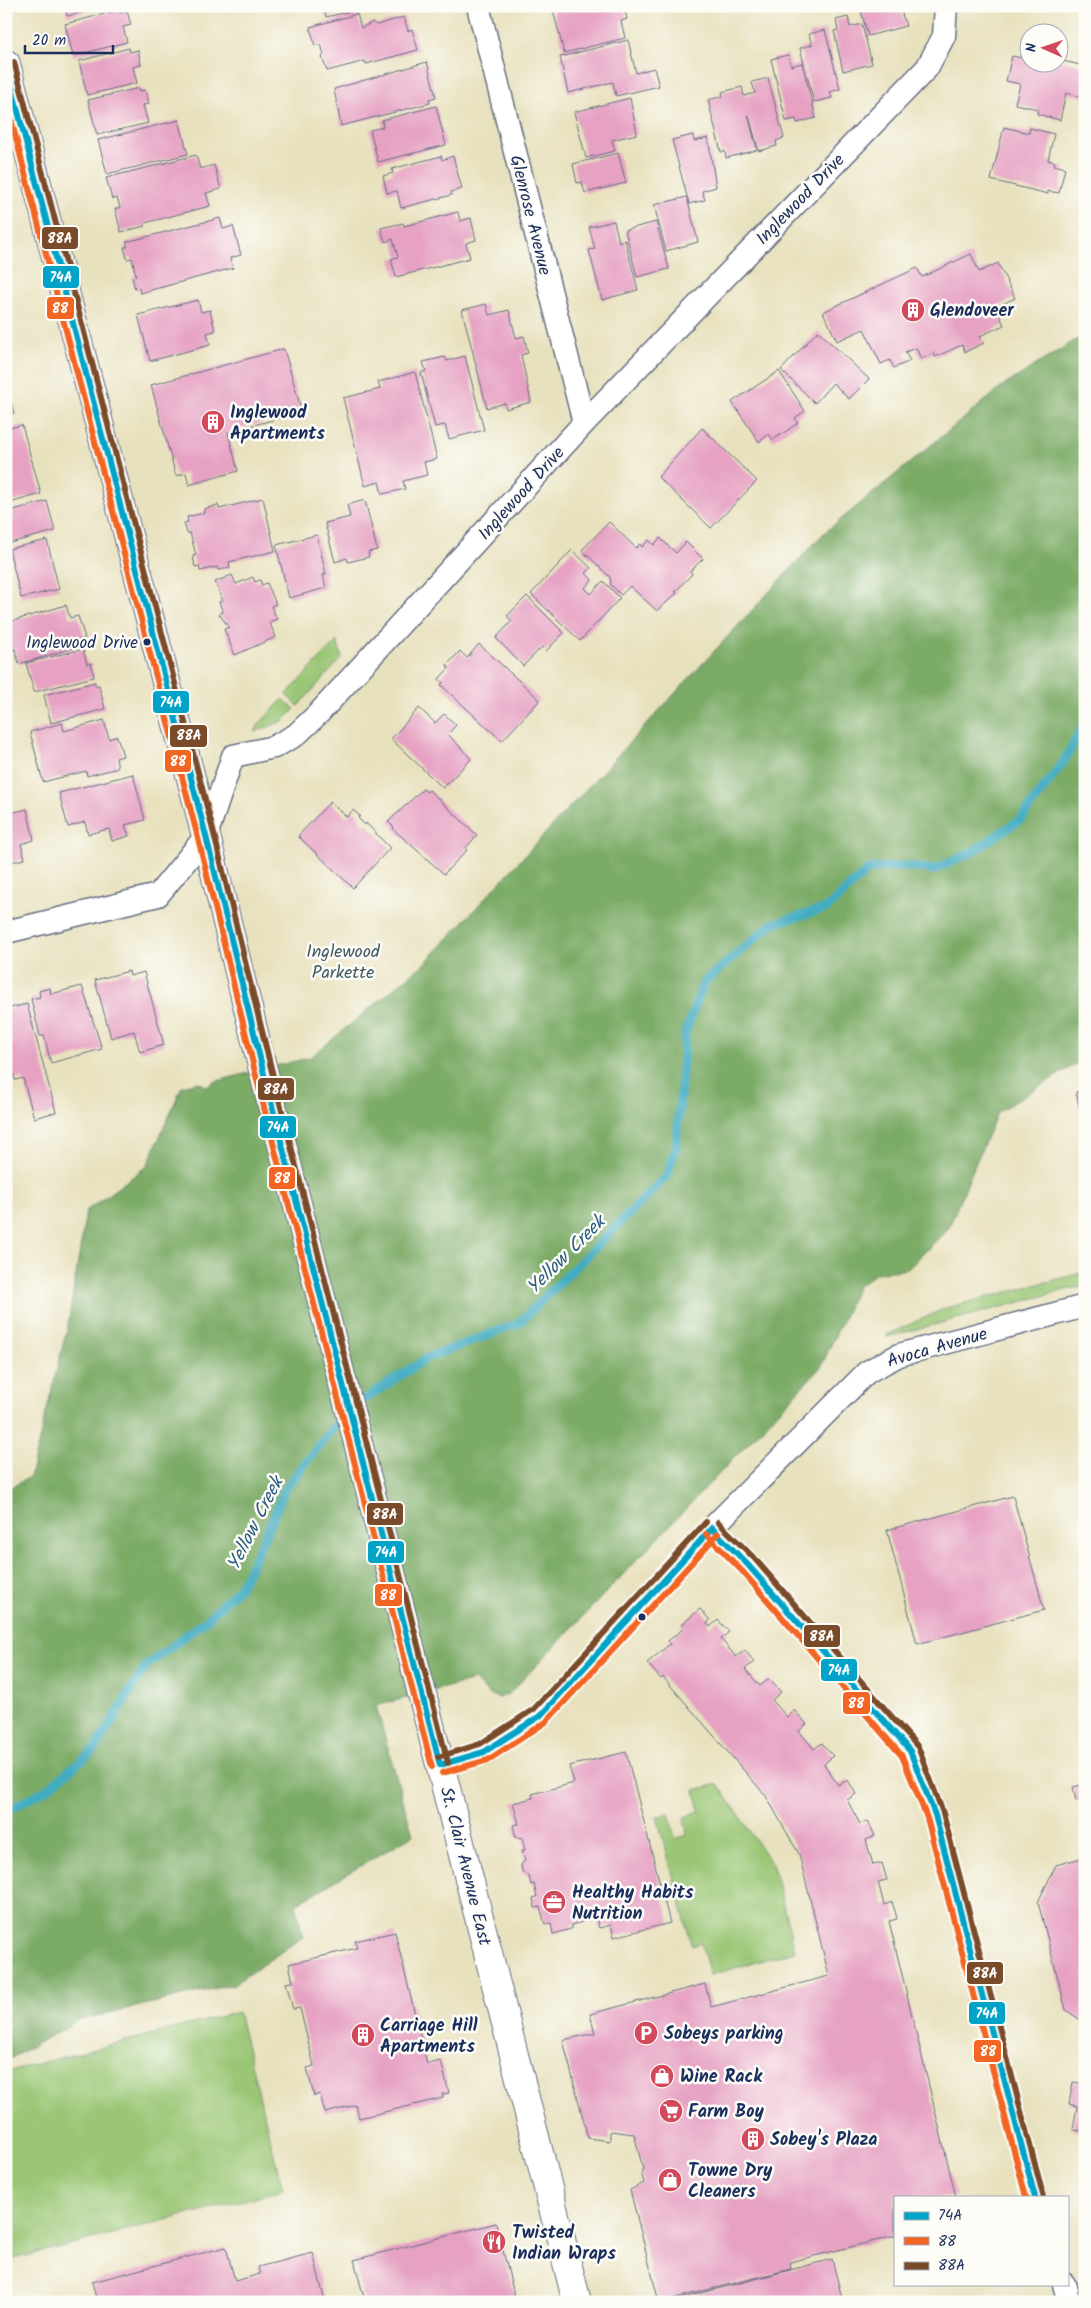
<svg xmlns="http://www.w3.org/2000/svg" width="1091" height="2308" viewBox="0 0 1091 2308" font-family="Kalam,sans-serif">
  <rect width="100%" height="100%" fill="#fdfcf7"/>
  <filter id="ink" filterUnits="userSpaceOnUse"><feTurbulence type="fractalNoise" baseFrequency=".02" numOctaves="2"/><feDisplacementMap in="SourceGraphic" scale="10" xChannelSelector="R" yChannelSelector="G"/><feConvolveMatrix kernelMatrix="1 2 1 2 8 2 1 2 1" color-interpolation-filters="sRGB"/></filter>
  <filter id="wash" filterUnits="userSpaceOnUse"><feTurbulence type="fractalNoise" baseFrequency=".0096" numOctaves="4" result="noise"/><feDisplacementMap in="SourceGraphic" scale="20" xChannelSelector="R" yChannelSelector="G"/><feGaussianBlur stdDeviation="1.12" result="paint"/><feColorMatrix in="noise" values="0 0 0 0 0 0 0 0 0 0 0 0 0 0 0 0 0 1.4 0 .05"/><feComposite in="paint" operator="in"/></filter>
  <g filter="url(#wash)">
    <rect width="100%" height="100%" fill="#e8e1be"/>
    <!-- green -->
    <g fill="#9ac674" stroke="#5a7a69">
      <polygon points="337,641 342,658 298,706 286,695"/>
      <polygon points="283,699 295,709 283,721 255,732 259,724"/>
      <polygon points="1085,1272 1085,1285 887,1337 886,1335 946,1308"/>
      <polygon points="718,1784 773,1866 795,1951 710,1975 701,1943 692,1946 657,1817 669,1813 675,1839 687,1835 684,1817 700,1811 695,1790"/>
      <polygon points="238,2012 283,2190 6,2261 6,2072"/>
    </g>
    <!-- forest -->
    <polygon fill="#7bab66" stroke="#4b6d62" points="1085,334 1085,1058 997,1113 948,1229 908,1269 876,1273 858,1286 821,1367 509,1694 499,1698 490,1695 474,1680 376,1706 413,1835 296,1904 303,1937 234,1984 79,2020 6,2061 6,1490 30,1477 68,1325 86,1211 147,1166 182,1086 199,1082 207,1087 213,1082 311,1057 425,963 822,535 1003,386"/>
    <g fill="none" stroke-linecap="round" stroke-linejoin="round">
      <!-- stream -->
      <polyline stroke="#42acc1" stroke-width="9" points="6,1811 46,1790 95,1749 146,1666 206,1620 240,1587 267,1532 285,1489 345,1412 427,1358 519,1323 667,1176 676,1146 685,1033 704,982 772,924 827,908 869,869 906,866 934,870 972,852 1021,819 1064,761 1085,723"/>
    </g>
    <g id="blocks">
      <!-- building -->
      <g fill="#e6a1c3">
        <polygon points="65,6 104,6 104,7 67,16"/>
        <polygon points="323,6 369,6 369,7 326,17"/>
        <polygon points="552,6 624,6 627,19 621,21 625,38 564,53"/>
        <polygon points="862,6 903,6 904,10 901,11 906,26 868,36 861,11 863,11"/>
        <polygon points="119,10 120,13 127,11 131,25 123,27 127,42 73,56 65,24"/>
        <polygon points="357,14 361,28 373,22 376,25 404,17 408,31 412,29 418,50 366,64 365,61 327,71 322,57 324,55 321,44 315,46 310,27"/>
        <polygon points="848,17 850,27 862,24 872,64 843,71 834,31 838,30 836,20"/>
        <polygon points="825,30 840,89 830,92 832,98 814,102 800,48 812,45 809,34"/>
        <polygon points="628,40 636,73 654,68 659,86 616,96 613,82 568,93 560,57"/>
        <polygon points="129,48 130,52 138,50 141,65 133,67 137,83 87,95 79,61"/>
        <polygon points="788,55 791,66 802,63 816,118 797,123 796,119 786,121 771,59"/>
        <polygon points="1012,56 1028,59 1028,62 1058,62 1058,60 1085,66 1085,98 1066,93 1060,120 1037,114 1038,109 1015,104 1020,84 1006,81"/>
        <polygon points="427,62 436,97 429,99 430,103 341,126 334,89"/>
        <polygon points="768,78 784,138 776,141 777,146 759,151 748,114 757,150 726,158 725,151 721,152 708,100 723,96 722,92 742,87 744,96 755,93 752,82"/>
        <polygon points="139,88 140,91 145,90 149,104 143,105 148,123 97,135 88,100"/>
        <polygon points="630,98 637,134 612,140 615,151 586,158 574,112"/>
        <polygon points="436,106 446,145 378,162 370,130 383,127 382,120"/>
        <polygon points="179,120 188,154 107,174 98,140"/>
        <polygon points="1004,127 1029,133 1030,128 1054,134 1048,160 1055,162 1054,165 1065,168 1059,193 1048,191 1048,194 991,180"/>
        <polygon points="693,135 694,141 708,138 716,187 702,191 705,200 689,204 672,140"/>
        <polygon points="618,153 626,183 585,193 582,182 577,183 573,164"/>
        <polygon points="196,155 200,169 214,165 221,189 206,193 210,206 145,223 145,226 121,232 115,209 120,207 117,198 112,199 106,178"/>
        <polygon points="441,156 442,160 453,156 462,189 451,192 452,195 401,208 397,191 387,193 383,176 393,173 392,169"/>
        <polygon points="687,197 698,242 666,251 654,205"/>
        <polygon points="458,212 460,221 471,218 476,240 466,243 470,258 396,277 391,259 398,257 393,239 385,242 381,228 403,223 404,226"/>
        <polygon points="220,218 223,229 233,226 241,255 230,258 233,268 140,293 139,288 135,289 132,277 136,276 132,258 127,259 124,247 128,247 126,242"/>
        <polygon points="614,221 619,242 625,240 638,290 602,300 589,250 595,249 589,227"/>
        <polygon points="656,222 669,269 637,277 625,230"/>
        <polygon points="971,254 979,272 998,263 1015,298 996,307 1004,325 980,336 984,343 965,352 962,345 935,357 934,353 921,359 916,348 905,352 910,361 894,368 890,360 881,364 864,329 837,341 823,312 917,268 922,277"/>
        <polygon points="198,300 201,312 210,310 215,331 207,333 210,345 150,361 138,315"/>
        <polygon points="486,304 489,315 509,310 516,338 524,336 528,353 521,355 531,402 506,409 505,403 487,408 462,310"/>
        <polygon points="818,331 869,379 849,399 833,383 815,403 781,370"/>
        <polygon points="284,349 302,412 228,432 238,471 189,485 186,473 176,476 151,385"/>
        <polygon points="465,356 484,430 449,439 445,425 435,427 421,373 426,371 423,362 445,357 447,361"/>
        <polygon points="779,371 805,411 795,418 798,423 773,440 769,434 759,442 732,402"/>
        <polygon points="415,372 437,459 424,462 427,475 403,481 405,489 382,494 379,482 365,486 343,398 380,389 378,382"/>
        <polygon points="6,385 14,413 6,415"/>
        <polygon points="22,425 41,494 6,504 6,429"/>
        <polygon points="702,428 757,481 711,528 658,477"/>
        <polygon points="263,498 275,551 229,562 230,568 218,570 217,567 200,571 199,566 195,567 193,556 196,555 190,533 187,533 184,523 188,522 187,517 204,513 204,509 218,505 219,509"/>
        <polygon points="365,500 377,550 368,552 369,557 348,562 347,558 335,562 325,523 350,517 347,505"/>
        <polygon points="47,501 55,531 6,544 6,512"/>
        <polygon points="609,522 636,548 640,544 642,547 649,540 654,545 660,538 676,553 686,542 703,559 690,571 692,574 675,592 677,593 657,611 630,586 621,595 611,585 610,577 582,550"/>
        <polygon points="317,535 326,574 323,575 326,588 289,598 276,545"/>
        <polygon points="47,540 59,589 21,598 9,549"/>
        <polygon points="572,550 591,568 586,573 592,580 585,588 591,594 603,581 620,598 580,641 531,594"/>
        <polygon points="232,575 236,584 253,577 255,582 260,580 262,585 267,583 276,604 271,606 277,619 269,622 276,637 235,655 224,629 229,627 219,614 223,612 219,602 223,601 215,582"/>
        <polygon points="527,596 564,633 546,651 542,647 523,666 496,638 512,621 507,616"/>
        <polygon points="66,605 70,618 78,616 85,638 76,641 77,647 19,664 15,649 9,651 6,643 6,632 11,631 9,622"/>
        <polygon points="479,644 540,700 502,741 441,685 443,683 439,679 449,668 447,665 460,651 467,658"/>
        <polygon points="83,649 87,664 91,663 94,677 34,692 26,663"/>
        <polygon points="95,682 95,686 99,685 105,709 51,723 44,695"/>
        <polygon points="419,708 435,723 444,714 456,725 448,734 471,759 443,788 391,739"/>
        <polygon points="104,720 109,739 117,736 123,756 116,758 118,768 87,776 86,771 43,782 30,732 62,723 64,731"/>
        <polygon points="133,774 145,820 125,825 129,836 112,841 109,829 88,834 85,822 68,827 59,793"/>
        <polygon points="423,789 427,792 429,790 477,835 465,849 467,850 444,874 393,829 394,827 388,822"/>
        <polygon points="330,802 347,817 353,810 360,816 358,818 365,825 366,823 390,848 353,888 298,836"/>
        <polygon points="27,809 34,840 21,844 25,859 6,863 6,814"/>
        <polygon points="129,971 130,976 144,972 164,1045 140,1052 134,1031 111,1038 95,980"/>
        <polygon points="82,986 102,1049 51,1063 44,1036 40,1036 31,999 40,997 39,991 50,988 51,994"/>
        <polygon points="27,1004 56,1112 34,1118 23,1078 15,1080 6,1049 6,1009"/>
        <polygon points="1085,1090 1085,1123 1084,1124 1076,1092"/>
        <polygon points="1013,1496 1044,1610 917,1644 887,1530"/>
        <polygon points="700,1609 710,1620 707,1623 710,1627 718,1620 729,1632 721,1639 736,1657 745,1650 754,1662 745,1669 760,1686 769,1679 781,1692 772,1700 787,1717 794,1710 807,1724 799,1731 814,1749 822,1743 833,1756 824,1764 838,1785 848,1780 856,1794 847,1800 860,1824 868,1821 875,1836 866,1840 873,1865 882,1863 887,1880 878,1882 884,1905 892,1902 895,1911 897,1919 889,1921 956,2197 895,2197 895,2236 790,2262 791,2269 659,2302 630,2190 644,2183 641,2172 643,2169 634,2134 610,2131 610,2141 588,2138 563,2040 595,2033 590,2014 705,1984 711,2007 829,1976 799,1854 766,1796 663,1677 661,1679 647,1663 670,1644 668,1641 684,1628 681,1625"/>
        <polygon points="626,1752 670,1923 614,1937 611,1925 599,1928 596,1918 571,1925 571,1929 553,1934 551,1923 545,1924 540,1907 535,1908 533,1898 537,1897 534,1884 531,1885 529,1876 522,1872 521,1865 525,1860 522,1850 525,1850 522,1837 516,1838 513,1825 519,1824 513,1803 533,1798 532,1794 574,1783 569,1766"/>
        <polygon points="1085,1784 1085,1799 1076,1801 1073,1787"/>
        <polygon points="1085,1857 1085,2023 1066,2010 1038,1902 1056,1865"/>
        <polygon points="395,1932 427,2064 441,2061 449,2093 442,2094 443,2098 359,2118 356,2105 325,2113 320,2094 314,2096 307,2068 314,2066 300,2008 293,2009 286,1983 293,1982 289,1964 357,1948 355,1941"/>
        <polygon points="1073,2082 1085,2084 1085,2131 1073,2130 1077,2106 1069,2104"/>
        <polygon points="496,2223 516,2302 365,2302 354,2260"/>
        <polygon points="226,2247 235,2281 260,2274 258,2267 313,2253 325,2302 97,2302 92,2282"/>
        <polygon points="832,2259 843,2302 671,2302 671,2301"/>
      </g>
    </g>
  </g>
  <g filter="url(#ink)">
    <use href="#blocks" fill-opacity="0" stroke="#636d80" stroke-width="1"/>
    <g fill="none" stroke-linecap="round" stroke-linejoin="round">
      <!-- minor casing -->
      <g stroke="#636d80" stroke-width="25">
        <g id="minor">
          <polyline points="478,6 584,423"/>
          <polyline points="6,932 158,895 206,836 233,756 274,747 296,735 319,713 584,423 927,68 944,36 946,6"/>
          <polyline points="712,1528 748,1565 910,1751 935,1815 1035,2197"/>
          <polyline points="440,1765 484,1752 540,1716 712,1528 867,1372 899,1355 1085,1306"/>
          <polyline points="1064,2284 1069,2302"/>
        </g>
      </g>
      <!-- secondary casing -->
      <g stroke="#636d80" stroke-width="30">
        <polyline id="secondary" points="6,64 206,836 263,1070 577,2302"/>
      </g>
      <!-- minor -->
      <use href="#minor" stroke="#fff" stroke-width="22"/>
      <!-- secondary -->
      <use href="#secondary" stroke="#fff" stroke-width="28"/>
      <!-- bus-1 casing -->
      <g stroke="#fdfcf7" stroke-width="10">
        <g id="bus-1">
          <polyline points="6,65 206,836 263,1070 440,1765"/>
          <polyline points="712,1528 748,1565 910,1751 935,1815 1035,2197"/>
          <polyline points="440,1765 484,1752 540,1716 712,1528"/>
        </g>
      </g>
      <!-- bus-2 casing -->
      <g stroke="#fdfcf7" stroke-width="10">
        <g id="bus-2">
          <polyline points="6,100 198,838 255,1072 432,1767"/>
          <polyline points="706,1534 742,1571 902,1756 927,1818 1026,2197"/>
          <polyline points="442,1773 488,1760 546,1722 718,1534"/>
        </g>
      </g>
      <!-- bus-3 casing -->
      <g stroke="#fdfcf7" stroke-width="10">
        <g id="bus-3">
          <polyline points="14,62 214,834 271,1068 448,1763"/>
          <polyline points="718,1522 755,1559 918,1747 943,1813 1043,2195"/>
          <polyline points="438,1757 480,1744 534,1709 706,1522"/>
        </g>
      </g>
      <!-- bus-1 -->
      <use href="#bus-1" stroke="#01a3c8" stroke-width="6"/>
      <!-- bus-2 -->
      <use href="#bus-2" stroke="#f26522" stroke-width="6"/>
      <!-- bus-3 -->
      <use href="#bus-3" stroke="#7a4b2a" stroke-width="6"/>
    </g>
  </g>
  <!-- icons -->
  <defs>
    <g id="building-disc" transform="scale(1.25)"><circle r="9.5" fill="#d1495b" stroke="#fdfcf7"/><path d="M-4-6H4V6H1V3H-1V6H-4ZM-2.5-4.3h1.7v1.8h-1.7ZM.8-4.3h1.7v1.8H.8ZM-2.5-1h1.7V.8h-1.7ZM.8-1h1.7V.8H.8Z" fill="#fff"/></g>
    <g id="office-disc" transform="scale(1.25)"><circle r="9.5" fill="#d1495b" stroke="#fdfcf7"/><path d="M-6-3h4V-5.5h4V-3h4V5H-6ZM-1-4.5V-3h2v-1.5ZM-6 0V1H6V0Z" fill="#fff"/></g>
    <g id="parking-disc" transform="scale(1.25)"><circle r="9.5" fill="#d1495b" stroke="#fdfcf7"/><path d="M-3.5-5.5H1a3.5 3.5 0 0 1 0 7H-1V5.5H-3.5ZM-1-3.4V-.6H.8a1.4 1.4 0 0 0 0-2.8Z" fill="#fff"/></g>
    <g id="shop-disc" transform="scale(1.25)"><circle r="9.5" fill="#d1495b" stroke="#fdfcf7"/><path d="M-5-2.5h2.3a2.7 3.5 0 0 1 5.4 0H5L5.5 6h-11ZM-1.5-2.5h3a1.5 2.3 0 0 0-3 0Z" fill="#fff"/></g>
    <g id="supermarket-disc" transform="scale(1.25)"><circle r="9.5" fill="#d1495b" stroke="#fdfcf7"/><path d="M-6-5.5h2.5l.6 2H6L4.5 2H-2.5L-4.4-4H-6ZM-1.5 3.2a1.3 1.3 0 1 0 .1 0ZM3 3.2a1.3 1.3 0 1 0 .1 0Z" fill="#fff"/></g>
    <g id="restaurant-disc" transform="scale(1.25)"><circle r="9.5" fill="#d1495b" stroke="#fdfcf7"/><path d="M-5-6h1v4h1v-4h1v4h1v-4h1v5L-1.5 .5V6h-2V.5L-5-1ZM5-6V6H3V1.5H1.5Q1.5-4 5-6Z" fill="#fff"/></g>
  </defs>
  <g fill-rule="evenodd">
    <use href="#building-disc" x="913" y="310"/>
    <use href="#building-disc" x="213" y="422"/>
    <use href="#office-disc" x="554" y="1902"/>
    <use href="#parking-disc" x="646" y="2033"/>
    <use href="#building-disc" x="363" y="2035"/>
    <use href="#shop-disc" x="662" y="2076"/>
    <use href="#supermarket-disc" x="671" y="2111"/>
    <use href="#building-disc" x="753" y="2139"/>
    <use href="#shop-disc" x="670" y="2180"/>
    <use href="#restaurant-disc" x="494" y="2242"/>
  </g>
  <!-- markers -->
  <g fill="#1b2f5e" stroke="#fdfcf7" stroke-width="2">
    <circle cx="147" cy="642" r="4.5"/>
    <circle cx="642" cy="1617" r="4.5"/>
  </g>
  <g text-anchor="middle" stroke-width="5" stroke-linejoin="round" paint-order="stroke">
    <!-- bus labels -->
    <g font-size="17" fill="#1b2f5e" stroke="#fdfcf7" text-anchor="end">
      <text x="138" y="648">Inglewood Drive</text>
    </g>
    <!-- street labels -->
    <g font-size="18" fill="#1b2f5e" stroke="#fdfcf7">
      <text transform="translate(800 199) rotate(-46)" y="6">Inglewood Drive</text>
      <text transform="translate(531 215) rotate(76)" y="6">Glenrose Avenue</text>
      <text transform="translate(521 493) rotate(-48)" y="6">Inglewood Drive</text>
      <text transform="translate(937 1347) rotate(-16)" y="6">Avoca Avenue</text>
      <text transform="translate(466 1866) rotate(76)" y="6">St. Clair Avenue East</text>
    </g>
    <!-- poi labels -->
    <g font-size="18" font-weight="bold" fill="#1b2f5e" stroke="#fdfcf7" text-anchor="start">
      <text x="930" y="316">Glendoveer</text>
      <text x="230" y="418">Inglewood<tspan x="230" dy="21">Apartments</tspan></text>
      <text x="572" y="1898">Healthy Habits<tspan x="572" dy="21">Nutrition</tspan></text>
      <text x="380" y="2031">Carriage Hill<tspan x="380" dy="21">Apartments</tspan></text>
      <text x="664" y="2039">Sobeys parking</text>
      <text x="680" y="2082">Wine Rack</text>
      <text x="688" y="2117">Farm Boy</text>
      <text x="770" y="2145">Sobey's Plaza</text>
      <text x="688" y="2176">Towne Dry<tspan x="688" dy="21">Cleaners</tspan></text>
      <text x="512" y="2238">Twisted<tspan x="512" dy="21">Indian Wraps</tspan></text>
    </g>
    <!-- park labels -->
    <g font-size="18" fill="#415c65" stroke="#fdfcf7">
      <text x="343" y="957">Inglewood<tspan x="343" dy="21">Parkette</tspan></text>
    </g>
    <!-- water labels -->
    <g font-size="19" font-style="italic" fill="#295b81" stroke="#fdfcf7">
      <text transform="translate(565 1254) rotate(-45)" y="7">Yellow Creek</text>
      <text transform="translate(254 1523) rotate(-63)" y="7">Yellow Creek</text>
    </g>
  </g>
  <g stroke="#fdfcf7" stroke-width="2">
    <rect x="41" y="226" width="38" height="24" rx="5" fill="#7a4b2a"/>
    <rect x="42" y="265" width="38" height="24" rx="5" fill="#01a3c8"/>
    <rect x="46" y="296" width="29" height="24" rx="5" fill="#f26522"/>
    <rect x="152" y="690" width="38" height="24" rx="5" fill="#01a3c8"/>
    <rect x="169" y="724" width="39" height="24" rx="5" fill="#7a4b2a"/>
    <rect x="164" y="749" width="28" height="24" rx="5" fill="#f26522"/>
    <rect x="257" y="1077" width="38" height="24" rx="5" fill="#7a4b2a"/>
    <rect x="259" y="1115" width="38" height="24" rx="5" fill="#01a3c8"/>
    <rect x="268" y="1166" width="28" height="24" rx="5" fill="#f26522"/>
    <rect x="366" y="1502" width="38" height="24" rx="5" fill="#7a4b2a"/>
    <rect x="367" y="1540" width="38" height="24" rx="5" fill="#01a3c8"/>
    <rect x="374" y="1583" width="29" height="24" rx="5" fill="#f26522"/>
    <rect x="803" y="1624" width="38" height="24" rx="5" fill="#7a4b2a"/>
    <rect x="820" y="1658" width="38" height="24" rx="5" fill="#01a3c8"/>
    <rect x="842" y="1691" width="29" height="24" rx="5" fill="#f26522"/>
    <rect x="966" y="1961" width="38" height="24" rx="5" fill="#7a4b2a"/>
    <rect x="968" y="2001" width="38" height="24" rx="5" fill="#01a3c8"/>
    <rect x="973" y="2039" width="29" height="24" rx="5" fill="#f26522"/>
  </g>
  <g font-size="14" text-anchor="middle" font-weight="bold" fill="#fff">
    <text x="60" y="243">88A</text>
    <text x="61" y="282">74A</text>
    <text x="60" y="313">88</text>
    <text x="171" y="707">74A</text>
    <text x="189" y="740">88A</text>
    <text x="178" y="766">88</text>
    <text x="276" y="1094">88A</text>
    <text x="278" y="1132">74A</text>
    <text x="282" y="1183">88</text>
    <text x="385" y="1519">88A</text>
    <text x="386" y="1557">74A</text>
    <text x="388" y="1600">88</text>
    <text x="822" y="1641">88A</text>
    <text x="839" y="1675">74A</text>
    <text x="856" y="1708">88</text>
    <text x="985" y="1978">88A</text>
    <text x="987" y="2018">74A</text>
    <text x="988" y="2056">88</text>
  </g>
  <!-- margin -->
  <rect width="1091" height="2308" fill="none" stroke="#fdfcf7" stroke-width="25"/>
  <!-- legend -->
  <rect x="894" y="2196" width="175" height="90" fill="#fdfcf7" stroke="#a3aaba"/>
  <rect x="904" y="2212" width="25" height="8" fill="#01a3c8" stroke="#a3aaba"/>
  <text x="938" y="2220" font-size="15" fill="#1b2f5e">74A</text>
  <rect x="904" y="2237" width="25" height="8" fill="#f26522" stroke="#a3aaba"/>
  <text x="938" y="2246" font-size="15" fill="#1b2f5e">88</text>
  <rect x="904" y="2262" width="25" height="8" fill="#7a4b2a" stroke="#a3aaba"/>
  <text x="938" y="2270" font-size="15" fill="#1b2f5e">88A</text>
  <!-- north arrow -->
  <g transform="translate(1044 48) rotate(272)"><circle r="24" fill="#fdfcf7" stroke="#a3aaba"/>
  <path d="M0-4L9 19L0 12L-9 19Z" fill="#d1495b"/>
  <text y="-8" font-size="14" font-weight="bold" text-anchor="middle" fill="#1b2f5e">N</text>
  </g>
  <!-- scale -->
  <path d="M25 45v8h88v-8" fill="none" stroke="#1b2f5e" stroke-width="2.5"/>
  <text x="32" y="45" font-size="15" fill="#1b2f5e" stroke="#fdfcf7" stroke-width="4" paint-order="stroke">20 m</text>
</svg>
